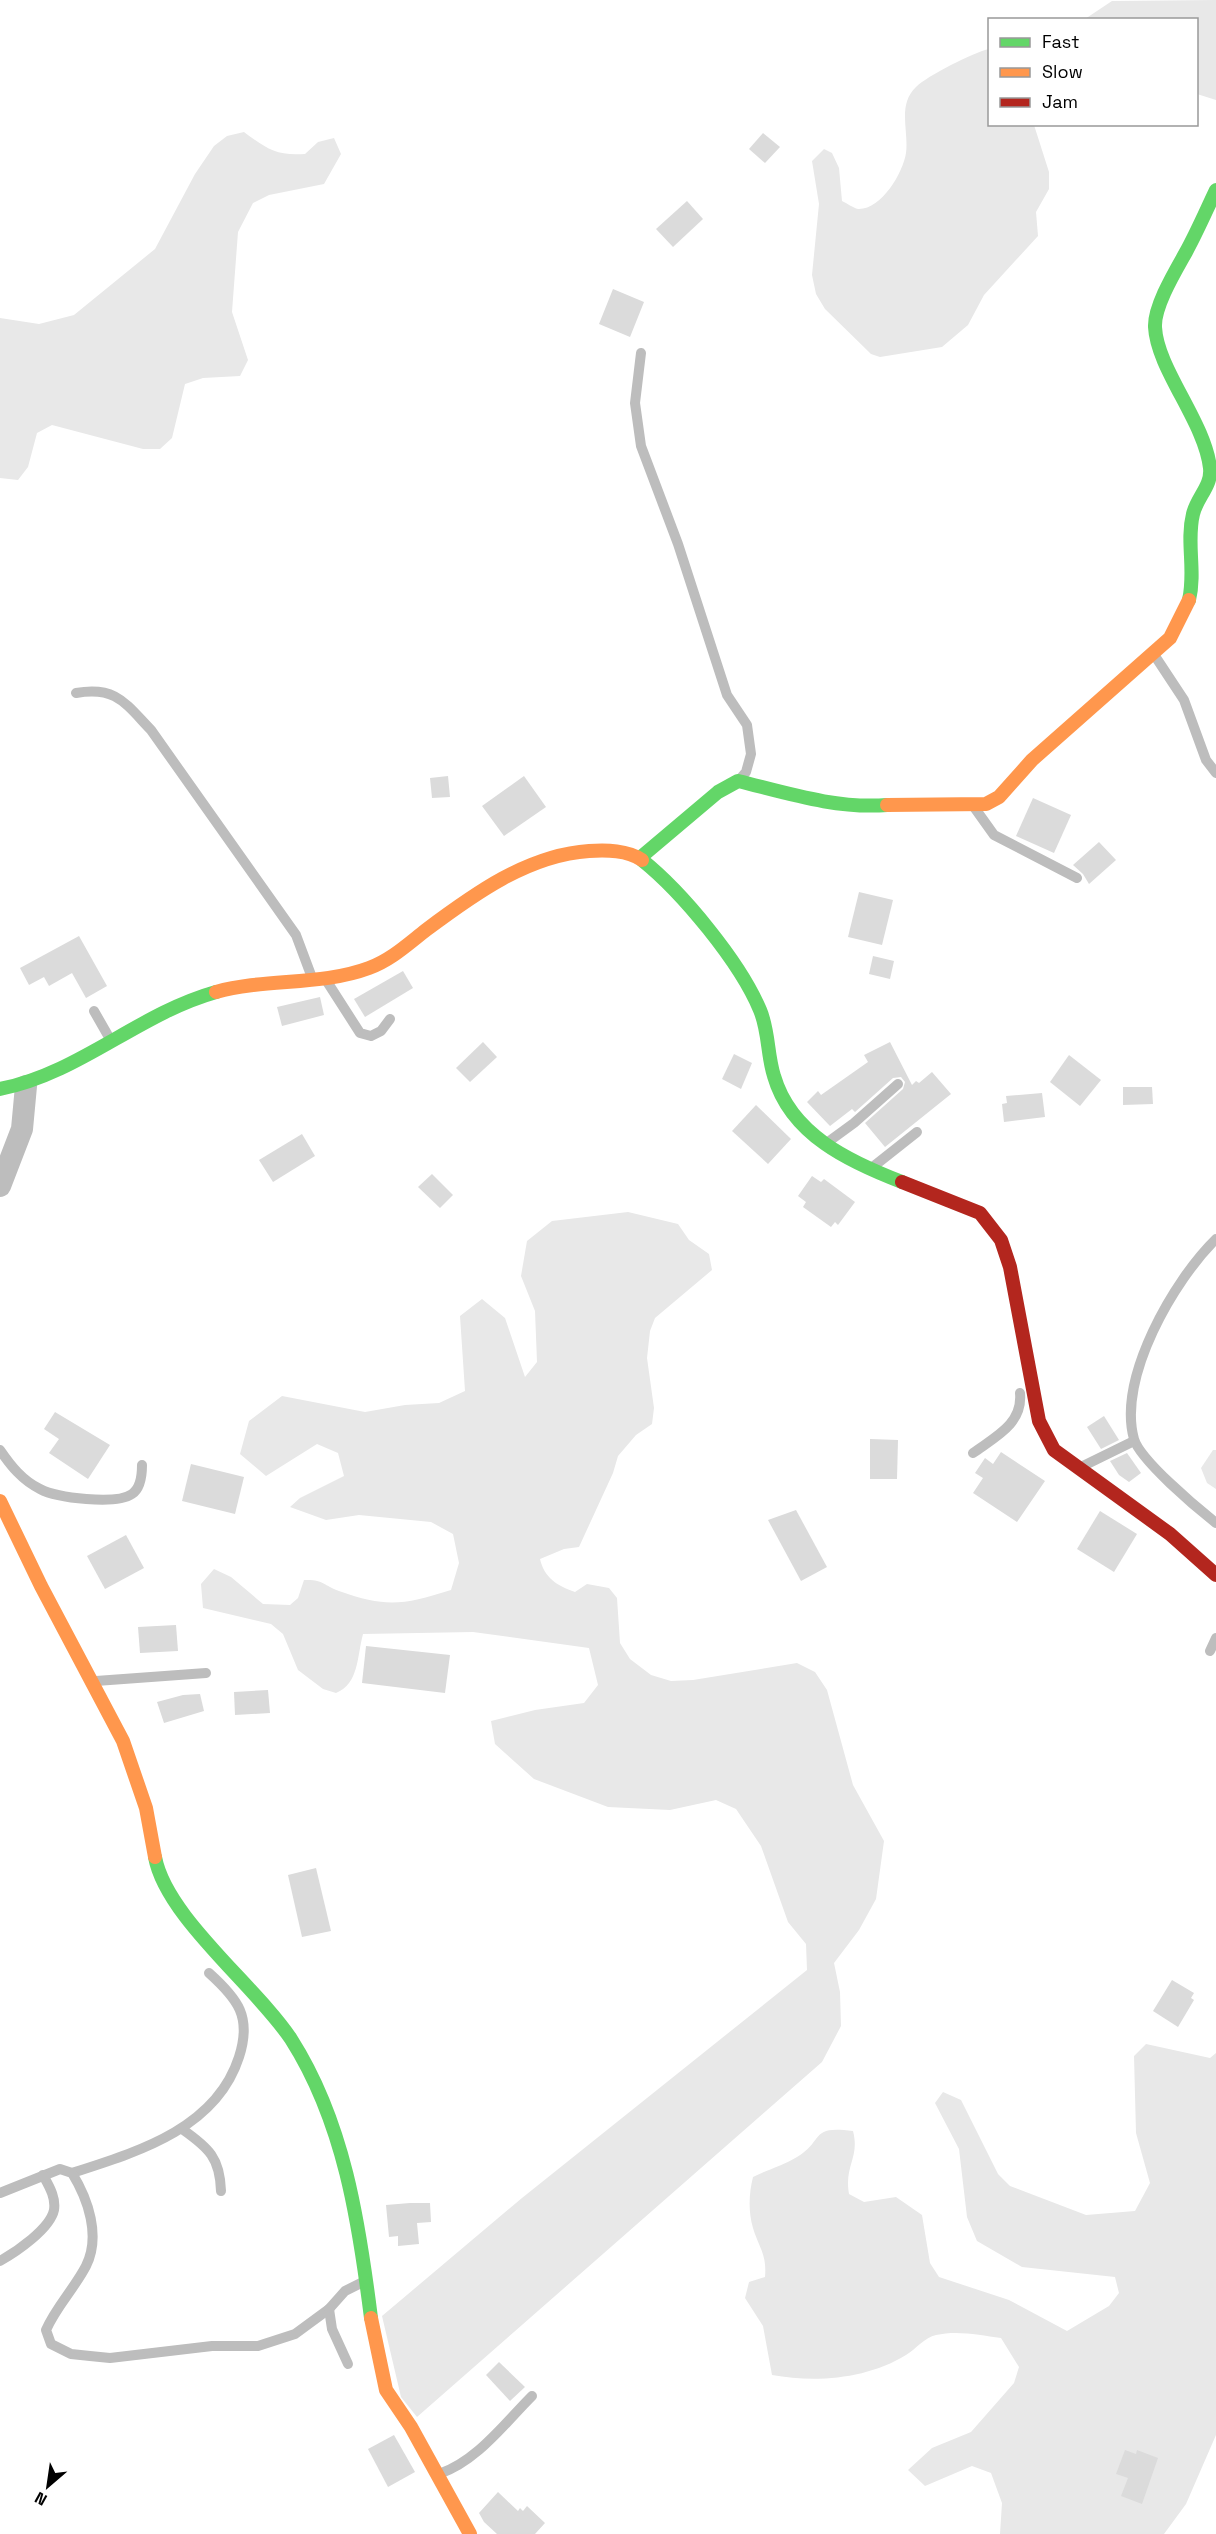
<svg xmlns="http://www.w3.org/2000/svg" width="1216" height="2534" viewBox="0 0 1216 2534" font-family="'Space Grotesk',sans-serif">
  <rect width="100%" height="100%" fill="#fff"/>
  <!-- green -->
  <g fill="#e8e8e8">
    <polygon points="1216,0 1216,100 1197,94 1196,20 1085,19 1112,1"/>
    <path d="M989,49L990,124L1034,125L1049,172V189L1036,212L1038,236L984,295L968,325L942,347L880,357L871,354L825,309L816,294L812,275L819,204L812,161L824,149L832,153L839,168L842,201C847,203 853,208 858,209C881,210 903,173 906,153C909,131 897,105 916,87C927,76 974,52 989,49Z"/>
    <path d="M244,132C267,149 276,156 305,154L318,142L334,138L341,154L324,184L269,195L253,203L238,232L232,312L248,360L240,376L203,378L185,384L172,438L160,449H143L52,425L37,433L28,467L18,480L0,478V318L39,324L74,315L155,249L195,174L214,146L227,136Z"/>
    <path d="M628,1212L678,1224L689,1240L709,1254L712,1270L655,1318L650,1331L647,1358L654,1408L652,1424L636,1435L618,1456L613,1473L579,1547L564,1549L540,1559C544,1577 557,1586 575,1592L587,1584L609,1588L617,1598L620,1643L630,1659L651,1675L671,1681L693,1680L797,1663L815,1672L827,1690L853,1785L884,1841L876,1899L859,1930L834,1963L840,1992L841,2026L822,2062L417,2417L401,2397L382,2316L522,2198L807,1970L806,1944L788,1922L761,1846L736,1809L716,1800L670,1810L608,1807L534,1779L495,1744L491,1721L535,1710L584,1703L598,1685L589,1648L473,1632L363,1634C357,1656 359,1684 336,1693L323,1689L298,1670L283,1634L271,1624L203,1608L201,1584L214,1569L231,1577L263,1604L290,1605L298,1598L304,1580C323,1579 323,1585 339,1591C387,1608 403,1605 451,1590L459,1563L453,1534L431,1522L359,1515L326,1520L290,1507L300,1498L344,1476L338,1453L317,1444L266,1476L240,1454L249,1421L282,1396L365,1412L405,1405L439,1403L465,1391L460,1316L482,1299L505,1318L525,1377L537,1362L535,1311L521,1276L527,1241L552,1221Z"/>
    <polygon points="1213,1450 1216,1450 1216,1489 1207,1483 1201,1468"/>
    <path d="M1146,2044L1210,2058L1216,2053V2435L1186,2504L1164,2534H1000L1002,2503L991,2473L972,2466L925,2486L908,2470L932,2448L971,2432L1014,2383L1019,2367L1001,2338C980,2335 957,2330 936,2335C925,2337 916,2349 906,2355C867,2379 816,2383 772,2375L763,2326L745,2298L749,2282L765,2277C767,2254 759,2248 753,2228C748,2211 749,2193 753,2177C767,2170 784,2165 797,2157C825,2140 809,2125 853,2131C860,2158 844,2165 849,2194L864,2202L896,2197L922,2215L930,2263L939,2277L1009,2300L1067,2331L1109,2306L1119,2293L1115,2277L1022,2267L977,2241L967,2217L959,2149L935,2103L943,2092L961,2100L998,2174L1010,2186L1086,2215L1135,2211L1150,2183L1136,2133L1134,2056Z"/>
  </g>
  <!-- building -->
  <g fill="#dbdbdb">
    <polygon points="763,133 780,147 765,163 749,149"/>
    <polygon points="687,201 703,219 673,247 656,229"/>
    <polygon points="613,289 644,302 630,337 599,324"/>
    <polygon points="448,776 450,797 432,798 430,778"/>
    <polygon points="524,776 546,807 504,836 482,806"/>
    <polygon points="1033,798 1071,815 1054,853 1016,836"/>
    <polygon points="1099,842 1116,860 1089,884 1083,874 1073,865"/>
    <polygon points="859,892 893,900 882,945 848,937"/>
    <polygon points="79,936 107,986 86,998 72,973 49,986 44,977 29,985 20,968"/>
    <polygon points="873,956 894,961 890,979 869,974"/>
    <polygon points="403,971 413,988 365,1017 354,999"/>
    <polygon points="320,997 324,1015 282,1026 277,1007"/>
    <polygon points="483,1042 497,1057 470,1082 456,1068"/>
    <polygon points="890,1042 912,1085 916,1081 919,1083 932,1072 951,1094 885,1147 865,1123 903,1089 905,1082 901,1077 893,1078 855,1112 852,1109 830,1126 807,1102 818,1091 821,1095 868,1062 864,1055"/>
    <polygon points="734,1054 752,1063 741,1089 722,1079"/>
    <polygon points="1069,1055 1101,1080 1080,1106 1050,1082"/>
    <polygon points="1123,1087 1152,1087 1153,1104 1123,1105"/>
    <polygon points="1042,1093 1045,1117 1004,1122 1002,1104 1007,1103 1006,1096"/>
    <polygon points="756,1105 791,1139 768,1164 732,1131"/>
    <polygon points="302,1134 315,1156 273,1182 259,1160"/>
    <polygon points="432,1174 453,1195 440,1208 418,1187"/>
    <polygon points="812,1176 821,1182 824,1179 855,1202 838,1225 835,1222 831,1227 803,1207 806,1202 798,1196"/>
    <polygon points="55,1412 110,1445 88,1479 49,1453 59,1439 44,1429"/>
    <polygon points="1104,1416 1119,1440 1101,1449 1087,1427"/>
    <polygon points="870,1439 898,1440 897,1479 870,1479"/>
    <polygon points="1001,1452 1045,1481 1017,1522 973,1493 983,1478 975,1473 985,1458 993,1464"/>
    <polygon points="1127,1453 1141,1473 1129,1482 1119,1475 1110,1461"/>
    <polygon points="191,1464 244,1477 235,1514 182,1501"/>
    <polygon points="796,1510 827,1567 801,1581 768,1520"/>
    <polygon points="1100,1511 1137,1534 1114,1572 1077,1549"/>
    <polygon points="126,1535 144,1568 105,1589 87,1556"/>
    <polygon points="176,1625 178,1651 140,1653 138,1627"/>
    <polygon points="366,1646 450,1655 445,1693 362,1683"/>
    <polygon points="268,1690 270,1713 235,1715 234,1692"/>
    <polygon points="200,1694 204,1711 164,1723 157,1702 183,1695"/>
    <polygon points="316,1868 331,1931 302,1937 288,1875"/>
    <polygon points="1172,1980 1194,1993 1191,1998 1194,2000 1178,2027 1153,2011"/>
    <polygon points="410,2203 430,2203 431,2222 417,2223 419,2244 398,2246 398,2236 389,2237 386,2205"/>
    <polygon points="499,2362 525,2387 510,2401 486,2375"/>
    <polygon points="394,2435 415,2472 388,2487 368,2449"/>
    <polygon points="1125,2450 1136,2454 1137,2450 1158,2458 1142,2504 1121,2496 1128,2478 1116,2474"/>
    <polygon points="498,2492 518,2511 520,2508 523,2511 527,2506 545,2523 535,2534 497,2534 484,2522 479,2513"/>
  </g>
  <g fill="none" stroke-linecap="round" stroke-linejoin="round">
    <!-- lane -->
    <g stroke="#bdbdbd" stroke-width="10">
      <polyline points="641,353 635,403 641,446 678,544 727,695 747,725 751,754 746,772 740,779"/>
      <polyline points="1155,656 1184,700 1206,760 1216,773"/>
      <path d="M76,693C116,686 125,703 151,730L296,935L311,975"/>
      <polyline points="974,807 994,835 1077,878"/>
      <polyline points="326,980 360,1033 371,1036 381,1031 390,1019"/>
      <polyline points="94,1011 110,1039"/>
      <polyline points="828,1142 854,1123 898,1084"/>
      <polyline points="874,1166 917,1132"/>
      <path d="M1216,1239C1174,1280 1117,1378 1134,1439C1140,1460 1197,1508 1216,1523"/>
      <path d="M0,1450C11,1466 22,1480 40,1489C57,1498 116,1505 132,1494C141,1488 142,1475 142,1465"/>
      <path d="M973,1453C995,1437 1023,1424 1020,1393"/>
      <polyline points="1083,1466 1134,1441"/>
      <polyline points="1210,1651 1216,1638"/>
      <polyline points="96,1681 206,1673"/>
      <path d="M182,2129C209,2148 220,2158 221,2191"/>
      <path d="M72,2173C137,2152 216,2129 239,2057C252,2017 238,1999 209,1973"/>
      <path d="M0,2193L60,2169L72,2173C88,2199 101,2236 86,2266C74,2289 56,2307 46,2330L51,2344L71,2354L90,2356L110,2358L212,2346H258L295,2334L329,2309L345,2291L363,2282"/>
      <path d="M0,2261C16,2252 50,2229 54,2210C56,2197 49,2186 43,2175"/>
      <polyline points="329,2309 332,2329 348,2364"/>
      <path d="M439,2474C477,2461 504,2424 532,2396"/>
    </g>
    <!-- street -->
    <polyline stroke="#bdbdbd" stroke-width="22" points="0,1186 22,1129 26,1086"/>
    <!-- fast -->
    <g stroke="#63d668" stroke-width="14">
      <path d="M1189,600C1196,571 1186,542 1193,514C1197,497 1212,486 1210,468C1205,422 1157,369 1155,327C1154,306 1176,270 1186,252C1197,232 1206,211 1216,190"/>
      <path d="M641,857L718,792L738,781C787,793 836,809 887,805"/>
      <path d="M642,860C682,892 740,962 760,1010C769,1031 767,1054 774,1076C791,1135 850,1162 902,1182"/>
      <path d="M0,1089C80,1073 138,1014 216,992"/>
      <path d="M155,1857C166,1917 256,1986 291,2039C344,2122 359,2222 371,2318"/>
    </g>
    <!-- slow -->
    <g stroke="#ff974d" stroke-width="14">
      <polyline points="887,805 986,804 999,797 1032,760 1170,638 1189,600"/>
      <path d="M216,992C266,978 321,986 369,968C391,960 408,944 426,930C474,894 528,855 589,851C607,850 627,850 642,860"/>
      <polyline points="0,1501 41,1586 123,1741 146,1808 155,1857"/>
      <polyline points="371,2318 386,2390 411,2427 470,2534"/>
    </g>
    <!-- jam -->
    <polyline stroke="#b3261e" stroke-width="14" points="902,1182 980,1213 1001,1240 1010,1267 1039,1421 1054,1450 1170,1534 1216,1575"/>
  </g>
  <!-- legend -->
  <rect x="988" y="18" width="210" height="108" fill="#ffffff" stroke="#999999" stroke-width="1.5"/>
  <rect x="1000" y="38" width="30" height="9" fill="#63d668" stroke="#999999" stroke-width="1.5"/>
  <text x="1042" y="48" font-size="18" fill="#000000">Fast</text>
  <rect x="1000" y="68" width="30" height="9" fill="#ff974d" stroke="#999999" stroke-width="1.5"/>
  <text x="1042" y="78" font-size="18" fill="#000000">Slow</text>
  <rect x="1000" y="98" width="30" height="9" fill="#b3261e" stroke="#999999" stroke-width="1.5"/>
  <text x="1042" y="108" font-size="18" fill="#000000">Jam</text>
  <!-- north arrow -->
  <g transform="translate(48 2486) rotate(209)" stroke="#ffffff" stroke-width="4.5" paint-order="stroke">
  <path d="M0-4.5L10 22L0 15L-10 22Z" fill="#000000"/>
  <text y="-9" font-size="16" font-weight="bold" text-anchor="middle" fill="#000000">N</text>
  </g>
</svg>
